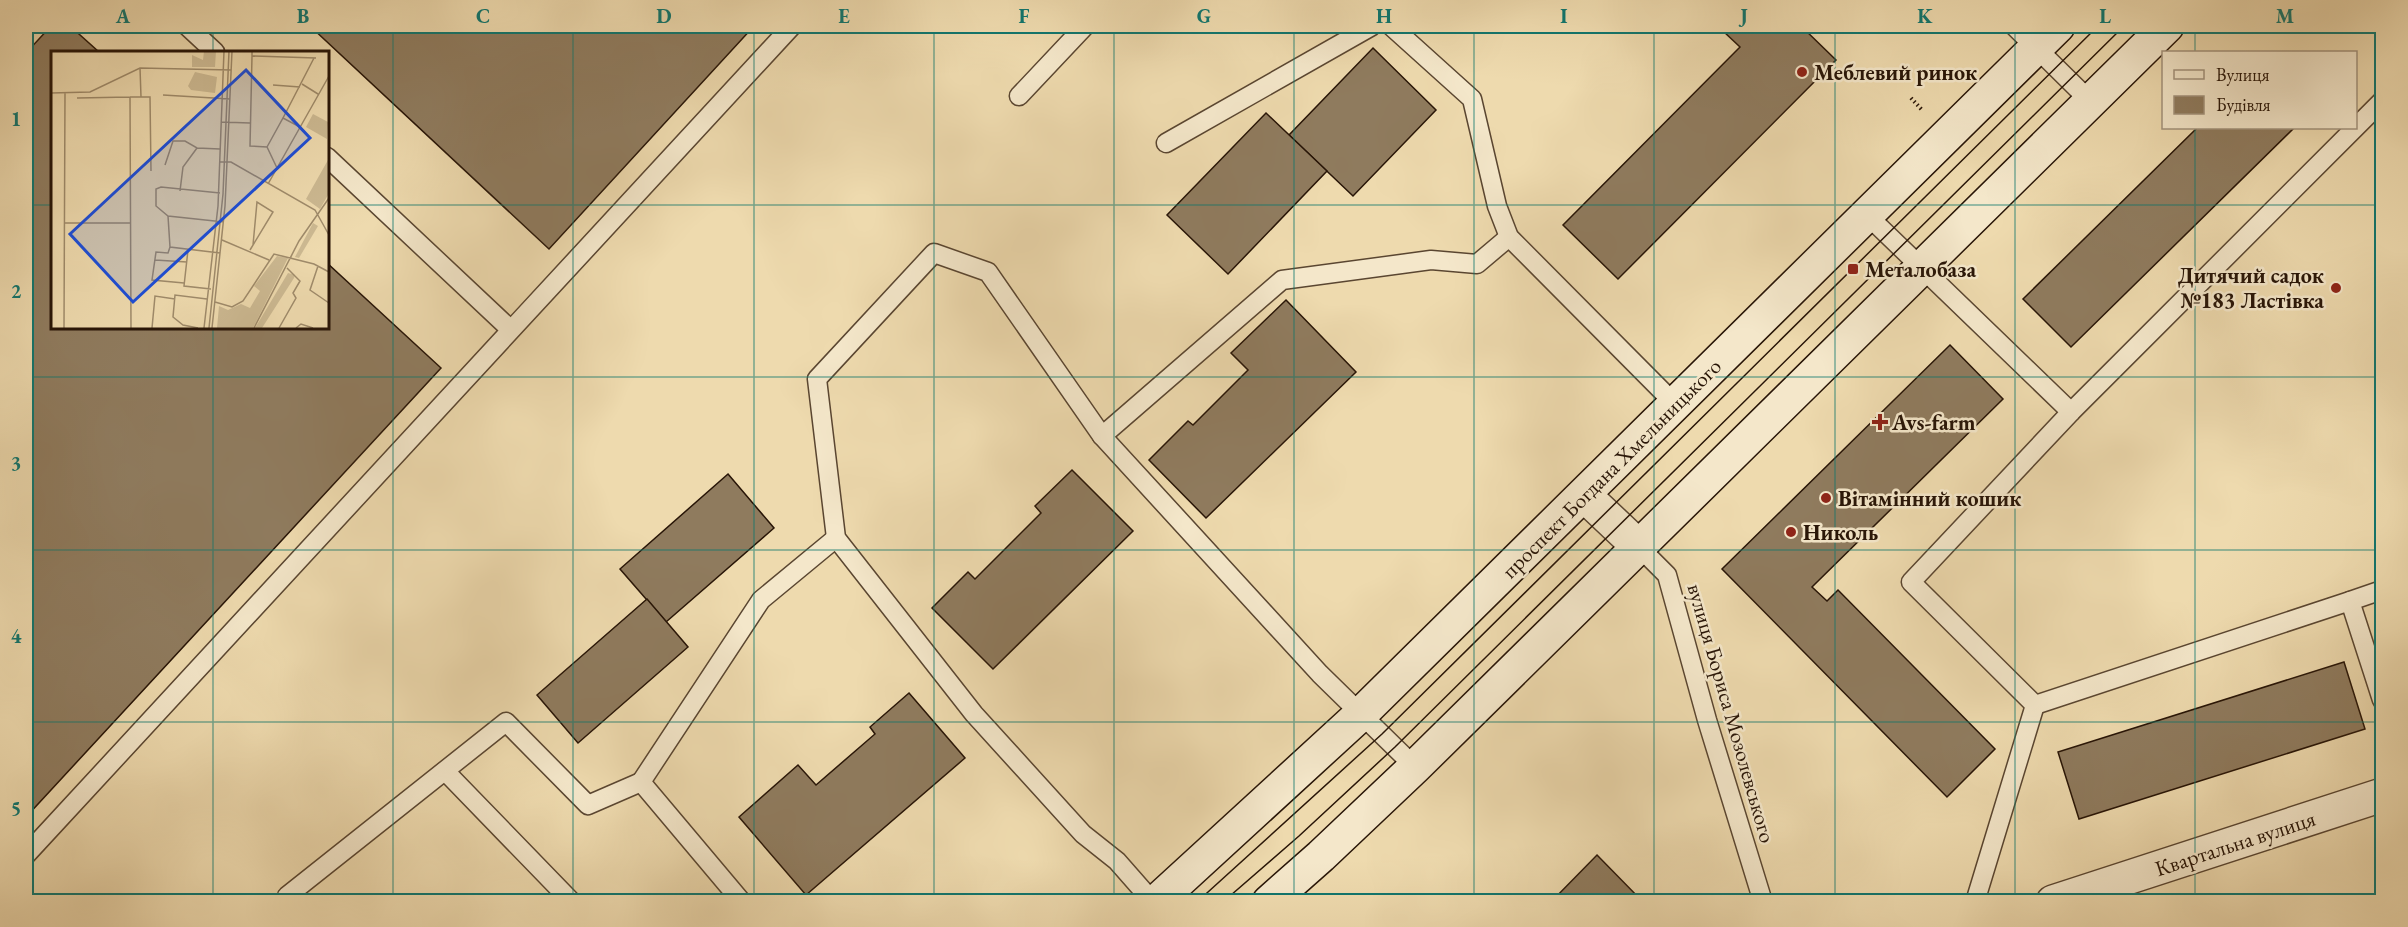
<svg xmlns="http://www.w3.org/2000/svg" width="2408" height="927" viewBox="0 0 2408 927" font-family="'EB Garamond',serif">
  <rect width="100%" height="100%" fill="#eedaae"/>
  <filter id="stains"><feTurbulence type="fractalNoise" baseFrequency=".00333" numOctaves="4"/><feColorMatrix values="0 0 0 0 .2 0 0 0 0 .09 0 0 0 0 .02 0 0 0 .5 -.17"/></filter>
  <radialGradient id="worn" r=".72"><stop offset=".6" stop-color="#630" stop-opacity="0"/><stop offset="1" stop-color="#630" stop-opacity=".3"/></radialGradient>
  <!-- building -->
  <g fill="#8f7b5e" stroke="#281507" stroke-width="1.5">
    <polygon points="51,26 70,26 99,52 52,52 52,327 327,327 327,263 441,368 26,817 26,53"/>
    <polygon points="310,26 754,26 549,249"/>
    <polygon points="1727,26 1801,26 1836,60 1618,279 1563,225 1740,47 1722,30"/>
    <polygon points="1373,48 1436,110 1353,196 1289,135"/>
    <polygon points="1266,113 1327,171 1228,274 1167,215"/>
    <polygon points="2197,128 2294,128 2071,347 2023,299"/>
    <polygon points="1286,300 1356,372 1206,518 1149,460 1188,421 1193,425 1248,370 1231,353"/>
    <polygon points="1950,345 2003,399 1812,587 1827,601 1838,590 1995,749 1947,797 1722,569"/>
    <polygon points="1072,470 1133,531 993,669 932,608 968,572 975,579 1041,513 1035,506"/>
    <polygon points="728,474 774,528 666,622 620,569"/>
    <polygon points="647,599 688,647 578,743 537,695"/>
    <polygon points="2344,662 2365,729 2079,819 2058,752"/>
    <polygon points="909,693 965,758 806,895 739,817 798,765 816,785 875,734 870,727"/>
    <polygon points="1597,855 1643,902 1551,902"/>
  </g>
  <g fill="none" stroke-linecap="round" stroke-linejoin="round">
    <!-- service casing -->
    <g stroke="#5a4631" stroke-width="21">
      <g id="service">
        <polyline points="187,26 215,52"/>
        <polyline points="1391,26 1472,99 1497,206 1509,237 1675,404"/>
        <polyline points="2014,26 2090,101"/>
        <polyline points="1019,96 1085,26"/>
        <polyline points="1166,143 1372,26"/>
        <polyline points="327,157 510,329"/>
        <polyline points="1867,215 2071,412"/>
        <polyline points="1102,436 1282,280 1431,260 1477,264 1509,237"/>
        <polyline points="1639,547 1667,575 1707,720 1763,902"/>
        <polyline points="2350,601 2382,590"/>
        <polyline points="2035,705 2350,601 2382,700"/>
        <polyline points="445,771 572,902"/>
        <polyline points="26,855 792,26"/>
        <polyline points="292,902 287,896 506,722 588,805 641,782"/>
        <polyline points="742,902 641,782 761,600 836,538"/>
        <polyline points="1153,902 1117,861 1083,834 974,714 836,538 817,379 934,253 988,272 1102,436 1320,674 1415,767"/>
        <polyline points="1975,902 2035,705 1911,582 2071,412 2382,101"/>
      </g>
    </g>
    <!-- minor casing -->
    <g stroke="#5a4631" stroke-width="36">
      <g id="minor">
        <polyline points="1584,495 1639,547"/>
        <polyline points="2053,902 2382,795"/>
      </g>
    </g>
    <!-- secondary casing -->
    <g stroke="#281507" stroke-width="36">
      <g id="secondary">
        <polyline points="1156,902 1361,714 2058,26"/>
        <polyline points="1269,902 1321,856 1415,767 2167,26"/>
      </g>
    </g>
    <!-- path -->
    <polyline stroke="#281507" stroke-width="4" stroke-dasharray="1.5 3" stroke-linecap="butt" points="1911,98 1923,111"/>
    <!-- service -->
    <use href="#service" stroke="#f4e7ca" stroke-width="18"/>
    <!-- minor -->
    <use href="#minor" stroke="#f4e7ca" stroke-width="33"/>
    <!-- secondary -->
    <use href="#secondary" stroke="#f4e7ca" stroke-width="33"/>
    <!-- tram -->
    <g stroke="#281507" stroke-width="1.5">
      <polyline points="1197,902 1382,734 2098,26"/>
      <polyline points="1223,902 1299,836 1395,747 2124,26"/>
    </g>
  </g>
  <!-- grid -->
  <path fill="none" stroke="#0f766e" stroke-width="1.5" stroke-opacity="0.55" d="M213,26V52M393,26V902M573,26V902M754,26V902M934,26V902M1114,26V902M1294,26V902M1474,26V902M1654,26V902M1835,26V902M2015,26V902M2195,26V52M2195,128V902M26,205H52M327,205H2382M213,327V902M26,377H2382M26,550H2382M26,722H2382"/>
  <!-- markers -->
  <g fill="#8f2418" stroke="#f4e7ca" stroke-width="2">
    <circle cx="1802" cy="72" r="6"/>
    <rect x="1847" y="263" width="12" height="12" rx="3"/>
    <circle cx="2336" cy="288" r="6"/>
    <path d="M1877 413h6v6h6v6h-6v6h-6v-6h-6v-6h6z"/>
    <circle cx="1826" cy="498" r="6"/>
    <circle cx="1791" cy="532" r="6"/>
  </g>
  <g text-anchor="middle" stroke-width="5" stroke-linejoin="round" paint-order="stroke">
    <!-- poi labels -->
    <g font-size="22" font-weight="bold" fill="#281507" stroke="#f4e7ca" text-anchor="start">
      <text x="1814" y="80">Меблевий ринок</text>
      <text x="1865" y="277">Металобаза</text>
      <text x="2324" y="283" text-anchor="end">Дитячий садок<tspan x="2324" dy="25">№183 Ластівка</tspan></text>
      <text x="1892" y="430">Avs-farm</text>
      <text x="1838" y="506">Вітамінний кошик</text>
      <text x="1803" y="540">Николь</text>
    </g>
    <!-- street labels -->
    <g font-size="22" fill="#281507" stroke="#f4e7ca">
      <text transform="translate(1611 468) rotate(-45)" y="8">проспект Богдана Хмельницького</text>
      <text transform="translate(1732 713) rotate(74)" y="8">вулиця Бориса Мозолевського</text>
      <text transform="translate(2235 843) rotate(-18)" y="8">Квартальна вулиця</text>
    </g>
  </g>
  <!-- overview -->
  <g transform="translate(51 51)">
    <rect width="278" height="278" fill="#eedaae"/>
    <path d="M153,0H165L164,16H141V4L152,9ZM144,21L166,26L164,42L140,39L137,35ZM262,63L277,71L276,88L255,76ZM277,109V144L269,158L255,148ZM262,172L267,175L248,207L244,206ZM226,205L237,207L202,277H166L168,255L177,259L190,253L199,257L209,240L203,235ZM237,222L244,224L243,227L211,277H204Z" fill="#ccb992"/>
    <path fill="none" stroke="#9f8b6b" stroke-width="1.5" d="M201,0V5L265,7M201,5L199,95L216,96L226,117M89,17L90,46M251,33L267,43M222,34L249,36M0,42L39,41L89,17L180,19M112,44L179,48M79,46H99L100,120M26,47L79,46L80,277M232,67L263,7M170,71L199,72M216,96L232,67L249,76M169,111H180L264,159L278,184M114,114L122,90H134L146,97L169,98M217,133L278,25M129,140L132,116L146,97M169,142L110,136L105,138V155L117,165L173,171M117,165L119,196L169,202M13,172H79M171,189L218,209M119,196L117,202L105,201L101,229L133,232M137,199L133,235L160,238M199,199L222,161L206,151L202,194M104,209L136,211M267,215L259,239L278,252M164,251L181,256L192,250L223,203L263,213L278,221M13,277L14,42M101,277L104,245L124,248M147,277L132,274L122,266L124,244L156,248M153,277L167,155L173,0M158,277L172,143L178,0M161,277L174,155L181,0M203,277L248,190L278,147M228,277L245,247L242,242L249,230L236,217M245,277L250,273L262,277"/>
    <path fill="#1d4ed8" fill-opacity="0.15" stroke="#1d4ed8" stroke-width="3" d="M195,19L259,87L82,251L19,183Z"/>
    <rect width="278" height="278" fill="none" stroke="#281507" stroke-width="3"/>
  </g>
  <!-- margin -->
  <rect width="2408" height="927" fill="none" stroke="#eedaae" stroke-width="66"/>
  <!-- legend -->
  <rect x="2162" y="51" width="195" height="78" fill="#f4e7ca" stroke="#a2937c" stroke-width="1.5"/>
  <rect x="2174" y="70" width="30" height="9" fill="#f4e7ca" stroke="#a2937c" stroke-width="1.5"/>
  <text x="2216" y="81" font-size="18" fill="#281507">Вулиця</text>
  <rect x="2174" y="96" width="30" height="18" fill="#8f7b5e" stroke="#a2937c" stroke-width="1.5"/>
  <text x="2216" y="111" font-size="18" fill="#281507">Будівля</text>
  <rect x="33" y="33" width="2342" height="861" fill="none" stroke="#0f766e" stroke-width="2"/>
  <g font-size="20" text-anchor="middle" font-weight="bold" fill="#0f766e">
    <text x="123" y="23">A</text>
    <text x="303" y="23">B</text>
    <text x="483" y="23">C</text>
    <text x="664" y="23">D</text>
    <text x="844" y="23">E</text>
    <text x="1024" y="23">F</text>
    <text x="1204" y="23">G</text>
    <text x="1384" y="23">H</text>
    <text x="1564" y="23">I</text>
    <text x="1744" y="23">J</text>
    <text x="1925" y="23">K</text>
    <text x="2105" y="23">L</text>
    <text x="2285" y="23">M</text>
    <text x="16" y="126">1</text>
    <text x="16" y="298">2</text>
    <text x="16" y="470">3</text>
    <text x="16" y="643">4</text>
    <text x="16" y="815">5</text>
  </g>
  <rect width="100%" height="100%" filter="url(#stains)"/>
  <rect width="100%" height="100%" fill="url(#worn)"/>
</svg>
